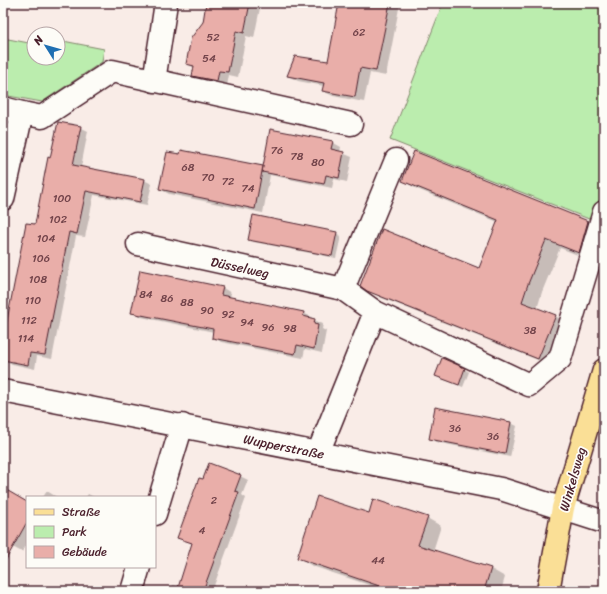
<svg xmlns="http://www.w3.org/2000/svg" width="607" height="594" viewBox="0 0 607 594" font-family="Sriracha,sans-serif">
  <rect width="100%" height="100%" fill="#f9ece7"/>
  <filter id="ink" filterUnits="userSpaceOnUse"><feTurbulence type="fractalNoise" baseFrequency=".025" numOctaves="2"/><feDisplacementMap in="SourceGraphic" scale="8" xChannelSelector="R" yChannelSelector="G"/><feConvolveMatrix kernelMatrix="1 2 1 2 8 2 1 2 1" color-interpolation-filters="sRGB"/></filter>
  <g filter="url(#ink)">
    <!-- green -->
    <g fill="#bbedae" stroke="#82866c">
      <polygon points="443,3 604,3 604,206 599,223 390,140"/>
      <polygon points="3,38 34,44 34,58 58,58 58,40 104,49 102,62 42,102 3,95"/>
    </g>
    <!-- shadow -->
    <g fill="#0003">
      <polygon points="207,3 261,3 254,38 246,36 238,77 229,75 227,86 203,81 193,75 195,68 187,64 204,23"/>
      <polygon points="340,3 400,3 386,76 370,73 364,102 333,96 323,91 324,86 298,81 288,76 329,62"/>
      <polygon points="80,127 88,131 81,167 144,180 152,184 147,205 94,195 85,237 76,236 52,359 37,356 35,369 12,364 5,360 51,159"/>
      <polygon points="332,142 341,147 340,152 352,157 347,182 334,179 332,188 270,175 263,213 169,194 160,189 263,167 264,168"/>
      <polygon points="415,152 588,222 602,230 593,261 560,248 542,292 537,309 555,316 570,324 553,366 382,298 367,290 479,269 498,222 417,189 403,181"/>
      <polygon points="336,233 341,236 336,258 254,242 250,239"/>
      <polygon points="223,288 231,293 230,298 303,313 312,317 311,319 323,324 322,329 326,331 322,353 305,349 303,358 221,342 213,337 214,332 141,317 133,312"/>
      <polygon points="464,369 469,372 463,387 440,378"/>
      <polygon points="436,408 511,423 517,426 510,457 436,442 430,438"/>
      <polygon points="240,476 248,480 242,495 246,498 212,591 171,591 173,585 180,587 193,544 178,537 204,480"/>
      <polygon points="3,489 27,503 27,542 22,552 3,542"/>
      <polygon points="47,491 55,496 57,497 43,497"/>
      <polygon points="88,494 94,497 86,497"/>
      <polygon points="370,514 427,518 441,526 433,551 491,569 505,577 501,591 387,591 312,566 298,557"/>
    </g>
    <!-- building -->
    <g fill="#e9aea9" stroke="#4a1f2b">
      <polygon points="206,3 250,3 244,33 236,31 228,72 219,71 217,81 192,76 194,66 186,64 191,38 203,22"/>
      <polygon points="339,3 390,3 376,71 360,68 355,97 322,91 324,83 287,76 295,56 328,61"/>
      <polygon points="58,122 81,126 73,165 145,179 140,202 86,191 77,234 69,232 45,355 30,353 28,365 3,360 3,341 26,223 35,224 48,157 50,158"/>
      <polygon points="270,129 333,141 331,149 344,152 339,178 326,175 324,184 262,172"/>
      <polygon points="181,150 263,166 255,209 159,189 167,152 180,154"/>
      <polygon points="414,151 588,221 579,253 546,240 528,284 522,302 556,315 538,359 367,291 360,286 382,229 479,268 498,220 402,181"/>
      <polygon points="253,215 337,232 332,256 248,240"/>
      <polygon points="140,270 223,287 221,295 304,312 303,316 315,319 314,324 318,325 314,349 297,345 295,354 212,338 213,329 131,313"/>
      <polygon points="442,358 465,368 459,385 435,376"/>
      <polygon points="435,407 511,422 505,454 429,439"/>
      <polygon points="209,463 241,475 235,491 239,492 203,591 177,591 192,543 177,538 199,478 203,479"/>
      <polygon points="3,488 27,502 27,522 3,565"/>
      <polygon points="317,496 369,513 373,499 428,517 418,545 491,568 484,591 394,591 297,558"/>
    </g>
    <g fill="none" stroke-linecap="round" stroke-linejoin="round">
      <!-- minor casing -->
      <g stroke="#4a1f2b" stroke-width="25">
        <g id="minor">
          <polyline points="154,81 166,3"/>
          <polyline points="3,108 22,113"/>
          <polyline points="3,199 22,113 42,117 112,71 351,124"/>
          <polyline points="138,244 343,289 375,312 529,385 560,359 604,212"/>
          <polyline points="343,289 396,160"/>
          <polyline points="3,391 501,489 604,522"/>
          <polyline points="318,453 375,312"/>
          <polyline points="155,514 182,425"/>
          <polyline points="132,591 139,567"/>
        </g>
      </g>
      <!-- major casing -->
      <g stroke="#4a1f2b" stroke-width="25">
        <polyline id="major" points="548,591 563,508 604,370"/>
      </g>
      <!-- minor -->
      <use href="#minor" stroke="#fdfcf7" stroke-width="22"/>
      <!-- major -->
      <use href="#major" stroke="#fadf96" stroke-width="22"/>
    </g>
  </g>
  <g text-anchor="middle" stroke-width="3.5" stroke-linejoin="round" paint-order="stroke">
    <!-- number labels -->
    <g font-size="11" fill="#72434a">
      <text x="359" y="36">62</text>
      <text x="213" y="41">52</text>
      <text x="209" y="62">54</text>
      <text x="277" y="154">76</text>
      <text x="297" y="160">78</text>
      <text x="318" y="166">80</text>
      <text x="188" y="171">68</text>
      <text x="208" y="181">70</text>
      <text x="228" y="185">72</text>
      <text x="248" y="192">74</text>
      <text x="62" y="202">100</text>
      <text x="58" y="223">102</text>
      <text x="46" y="242">104</text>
      <text x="41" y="262">106</text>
      <text x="38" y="283">108</text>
      <text x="146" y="298">84</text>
      <text x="167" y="302">86</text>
      <text x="33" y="304">110</text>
      <text x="187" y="306">88</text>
      <text x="207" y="314">90</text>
      <text x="228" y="318">92</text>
      <text x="29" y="324">112</text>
      <text x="247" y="326">94</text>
      <text x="268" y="331">96</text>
      <text x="290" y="332">98</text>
      <text x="530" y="334">38</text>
      <text x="26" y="342">114</text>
      <text x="455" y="432">36</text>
      <text x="493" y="440">36</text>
      <text x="214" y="504">2</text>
      <text x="202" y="534">4</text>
      <text x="378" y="564">44</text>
    </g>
    <!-- street labels -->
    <g font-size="13" fill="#4a1f2b" stroke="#fdfcf7">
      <text transform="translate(240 267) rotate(12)" y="5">Düsselweg</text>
      <text transform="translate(284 446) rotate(11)" y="5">Wupperstraße</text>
      <text transform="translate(572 479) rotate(-74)" y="5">Winkelsweg</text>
    </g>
  </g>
  <!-- margin -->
  <rect width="607" height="594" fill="none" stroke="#fdfcf7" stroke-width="16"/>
  <rect x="8" y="8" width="591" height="578" fill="none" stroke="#4a1f2b" stroke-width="1.5" filter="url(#ink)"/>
  <!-- legend -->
  <rect x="26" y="496" width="130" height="72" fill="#fdfcf7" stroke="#b5a4a5"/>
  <rect x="34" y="509" width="20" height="6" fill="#fadf96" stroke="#b5a4a5"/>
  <text x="62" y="516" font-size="12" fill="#4a1f2b">Straße</text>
  <rect x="34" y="526" width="20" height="12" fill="#bbedae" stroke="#b5a4a5"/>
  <text x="62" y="536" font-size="12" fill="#4a1f2b">Park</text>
  <rect x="34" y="546" width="20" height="12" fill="#e9aea9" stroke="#b5a4a5"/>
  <text x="62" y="556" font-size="12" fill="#4a1f2b">Gebäude</text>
  <!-- north arrow -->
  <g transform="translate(46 46) rotate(307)"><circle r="19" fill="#fdfcf7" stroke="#b5a4a5"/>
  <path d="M0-3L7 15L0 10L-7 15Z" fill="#1f6fb2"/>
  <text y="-6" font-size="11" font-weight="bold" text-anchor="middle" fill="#4a1f2b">N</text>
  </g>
</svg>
